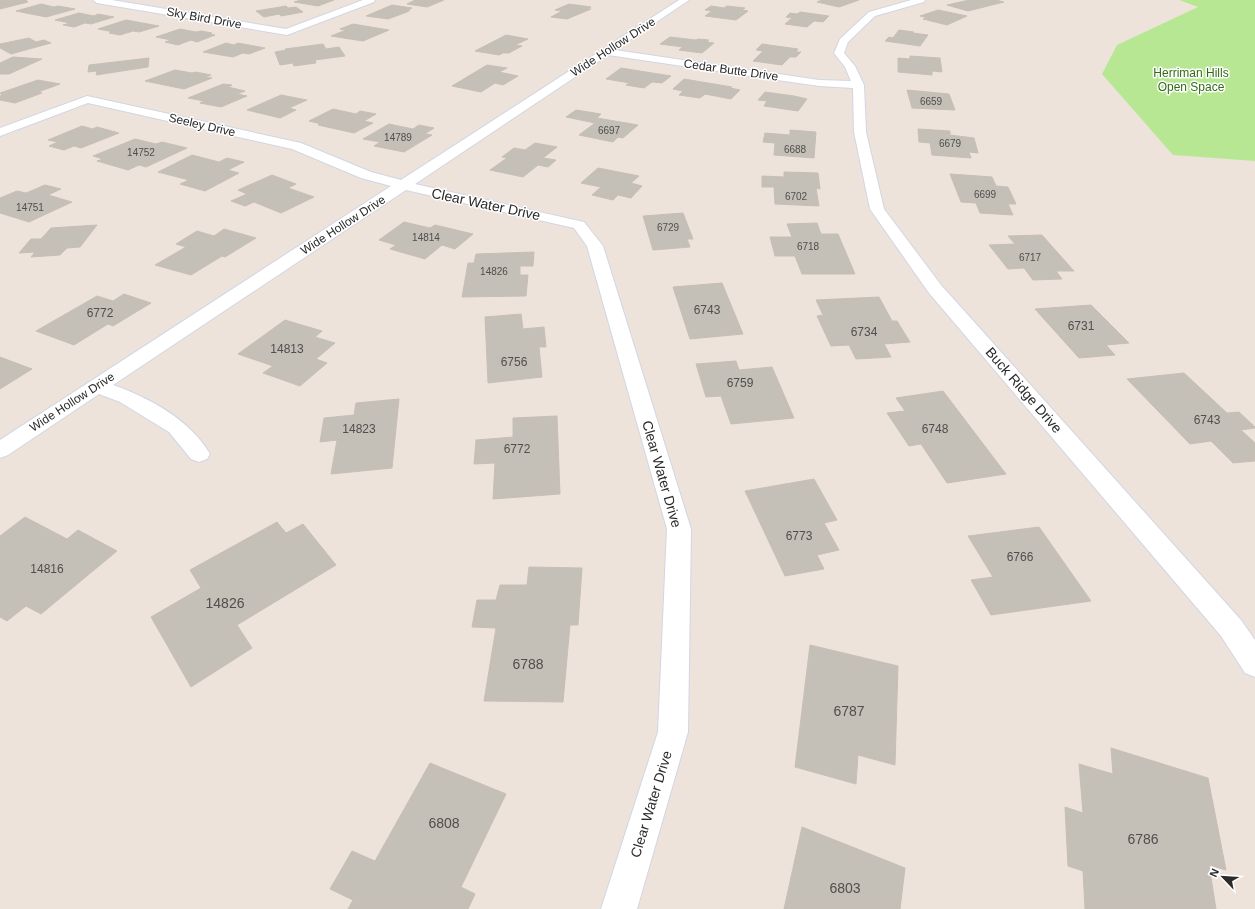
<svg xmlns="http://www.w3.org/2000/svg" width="1255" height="909" viewBox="0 0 1255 909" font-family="Arial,sans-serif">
  <rect width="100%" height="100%" fill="#ede3db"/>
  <!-- green -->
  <polygon fill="#b8e794" points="1179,0 1255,0 1255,161 1173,155 1102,74 1117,45 1198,7"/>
  <!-- building -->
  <g fill="#c4bfb7" stroke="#c8bfb4">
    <polygon points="0,0 27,0 24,1 28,2 0,9"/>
    <polygon points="301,0 334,0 318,6 294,2"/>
    <polygon points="415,0 444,0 427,7 407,4"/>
    <polygon points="822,0 859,0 839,7 817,2"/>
    <polygon points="969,0 996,0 1004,2 968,11 947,5"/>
    <polygon points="41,4 54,7 58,6 75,9 46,17 16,11"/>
    <polygon points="569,4 591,7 587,9 591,9 567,19 551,17 562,11 555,10"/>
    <polygon points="392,5 412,8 407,10 410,10 407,12 388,19 366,16"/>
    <polygon points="286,6 288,8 296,7 303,12 281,16 279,14 264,17 256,11"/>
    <polygon points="711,6 724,8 727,6 745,8 742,10 748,11 736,20 705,16 712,11 705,10"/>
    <polygon points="938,10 967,16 947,25 923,19 928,18 920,16"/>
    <polygon points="800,12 829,16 823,22 814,21 807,27 785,24 792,18 786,17 790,13 797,14"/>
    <polygon points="79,13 94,16 98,14 114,17 91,24 85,23 74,27 63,25 70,23 55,20"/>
    <polygon points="126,20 159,26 139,32 133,31 120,35 109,33 114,32 98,29"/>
    <polygon points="353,24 389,30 363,41 331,36 346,30 340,29"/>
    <polygon points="180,29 196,32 201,31 212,33 209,34 215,35 197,42 191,40 178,45 165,42 171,40 156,37"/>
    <polygon points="899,30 914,32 913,33 928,35 920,46 885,41 889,37 893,38"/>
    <polygon points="506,35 528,39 515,45 522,46 509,53 503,53 499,55 475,51"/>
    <polygon points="670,37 696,40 698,39 709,40 707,42 714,43 702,53 679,50 683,47 660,44"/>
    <polygon points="29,38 36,42 44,40 51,43 11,54 0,48 0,44"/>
    <polygon points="226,43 234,45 238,43 265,48 249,54 243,53 233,57 203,52"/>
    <polygon points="323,44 326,49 339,47 345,56 315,60 316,63 294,66 293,63 280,65 275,52 286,50 285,49"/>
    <polygon points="762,44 798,49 796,52 801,52 796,57 790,57 782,65 753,61 763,51 756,50"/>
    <polygon points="910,56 940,58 942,72 932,71 932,75 898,72 898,58 910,59"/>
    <polygon points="13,57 42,59 9,74 0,74 0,63"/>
    <polygon points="149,58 148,67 96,75 97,71 88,72 89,65"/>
    <polygon points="487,65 507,68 499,72 518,76 503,85 495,83 481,92 452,86"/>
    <polygon points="621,68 671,76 662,83 652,82 644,88 626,85 630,83 606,79"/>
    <polygon points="175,70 192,73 196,72 211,75 205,77 212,78 184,89 145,81"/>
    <polygon points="684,79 732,87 730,88 740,90 731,99 705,94 700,98 679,95 683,91 673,89"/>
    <polygon points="38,80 60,84 38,92 42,93 15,103 0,100 0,96 2,95 0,93"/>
    <polygon points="223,84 232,85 228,87 245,91 237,94 247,96 221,107 200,103 204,101 188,98"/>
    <polygon points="907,90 949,94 955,110 912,108"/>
    <polygon points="765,92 794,96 807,99 798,111 764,106 767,101 758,100"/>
    <polygon points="281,95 307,100 289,108 296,110 280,118 247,110"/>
    <polygon points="333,109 356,114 360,111 376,114 364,121 373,123 354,133 318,125 321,124 309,121"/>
    <polygon points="576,110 601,114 597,118 638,125 623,138 618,137 613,142 579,135 595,123 566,117"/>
    <polygon points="389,124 413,129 419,125 434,128 425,134 432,135 404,152 374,146 380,142 363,139"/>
    <polygon points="82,126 93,129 97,127 119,133 81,148 74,146 64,150 49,146 58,142 48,140"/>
    <polygon points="918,129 950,131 950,135 974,138 978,153 969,152 971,158 932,155 930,143 919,142"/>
    <polygon points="790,130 816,132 814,158 774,155 775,143 763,142 765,133 790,135"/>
    <polygon points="135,139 156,144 162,142 187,148 146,167 139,165 128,170 97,161 103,159 93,156"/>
    <polygon points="535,143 557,147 543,158 556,160 548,167 538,165 523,177 490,170 507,158 502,157 514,148 525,150"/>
    <polygon points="192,155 219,162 227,158 244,162 228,170 239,173 205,191 180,184 189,180 158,172"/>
    <polygon points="598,168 639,176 631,183 642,186 631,198 618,195 613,200 592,195 601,187 581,183"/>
    <polygon points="784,172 818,173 820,189 816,188 819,206 775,204 774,187 762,187 762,176 784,177"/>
    <polygon points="950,174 992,177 996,186 1008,187 1016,204 1008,204 1013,215 980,213 976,203 961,202"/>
    <polygon points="272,175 296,184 288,188 314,197 281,213 254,202 245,206 231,201 247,194 238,190"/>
    <polygon points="45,185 61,189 48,195 72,202 29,222 0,213 0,198 17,191 26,193"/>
    <polygon points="683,213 693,239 687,239 690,247 653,250 643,216"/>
    <polygon points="404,222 430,228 435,225 473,234 455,249 442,245 425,259 390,249 396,245 379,240"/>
    <polygon points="817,223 821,234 838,234 855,274 802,274 795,256 775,256 770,237 792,237 787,224"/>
    <polygon points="97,225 80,247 67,248 60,255 31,257 35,252 19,253 31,239 41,239 51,228"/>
    <polygon points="224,229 256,238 225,257 222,256 191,275 155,265 186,247 176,244 197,231 214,236"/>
    <polygon points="1042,235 1074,271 1056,271 1062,279 1033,280 1024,268 1008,269 989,245 1015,244 1008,236"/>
    <polygon points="534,252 533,266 520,266 520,275 528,275 526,296 462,297 468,263 474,263 476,254"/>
    <polygon points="722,283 743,334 690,339 673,287"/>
    <polygon points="124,294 151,303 113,326 108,324 74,345 36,331 97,296 113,301"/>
    <polygon points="879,297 892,321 897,321 910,342 884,344 891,357 856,359 849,345 831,346 817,316 823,315 816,300"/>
    <polygon points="1091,305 1129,343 1106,345 1115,355 1079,358 1035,309"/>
    <polygon points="521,314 523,329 544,327 546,347 539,347 542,377 488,383 485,317"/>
    <polygon points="285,320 322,331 315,337 335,343 316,359 327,363 300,386 263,373 273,366 238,354"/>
    <polygon points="0,357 32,369 0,389"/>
    <polygon points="736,361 739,370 772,367 794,418 731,424 721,396 706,397 696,364"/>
    <polygon points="1184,373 1227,413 1239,412 1255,427 1255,428 1241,430 1255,443 1255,461 1233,463 1211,441 1190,444 1127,379"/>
    <polygon points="943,391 1006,474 947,483 921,444 909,446 887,413 905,411 896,398"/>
    <polygon points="399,399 392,468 331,474 337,440 320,442 324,418 354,415 356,403"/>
    <polygon points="557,416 560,494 493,499 495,463 474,464 476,440 513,437 513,418"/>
    <polygon points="814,479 837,520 824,523 839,550 817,555 824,569 785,576 745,491"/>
    <polygon points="25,517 67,539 78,530 117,551 41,614 26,606 7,621 0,617 0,590 1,589 0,588 0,536"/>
    <polygon points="277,522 286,533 303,524 336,565 237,625 252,648 191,687 151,617 201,588 190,570"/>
    <polygon points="1039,527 1091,601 991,615 971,580 993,577 968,536"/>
    <polygon points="529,567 582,568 578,625 570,625 563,702 484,701 496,628 472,627 477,600 496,600 500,585 527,585"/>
    <polygon points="810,645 898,666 895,765 858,755 856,784 795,767"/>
    <polygon points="1111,748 1208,778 1226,870 1209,865 1216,909 1085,909 1083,871 1068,866 1065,807 1083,813 1079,764 1113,774"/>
    <polygon points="430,763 506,794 461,887 475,894 468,909 348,909 353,900 330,889 352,851 375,861"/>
    <polygon points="802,827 905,868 900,909 784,909"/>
  </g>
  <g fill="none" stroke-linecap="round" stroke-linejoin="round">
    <!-- minor casing -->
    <g stroke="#d0d6e4" stroke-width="2">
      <g id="minor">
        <polygon points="93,0 112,0 286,29 363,0 375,0 374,2 287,35 97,3"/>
        <path d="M679,0H689L615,50L819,80L851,81L845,67L834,53L840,39L869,12L911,0H925L924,2L875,16L848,42L844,53L855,66L864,85L866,132L884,209L941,285L1241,620L1255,640V677L1245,673L1221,636L929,293L870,209L854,132L853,88L819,86L608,55L415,184L584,222L603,246L691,529L688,732L637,909H601L658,732L667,529L587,246L574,228L406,190L113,385C150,398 190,420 210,454L207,459L199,462L191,459L169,432L120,402L99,394L8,455L0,458V440L391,186L361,178L292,149L88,103L0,136V128L87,96L301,143L371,172L401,180Z"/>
      </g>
    </g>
    <!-- minor -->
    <use href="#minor" fill="#fff" fill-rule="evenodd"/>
  </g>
  <g text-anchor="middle" stroke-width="3" stroke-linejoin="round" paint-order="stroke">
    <!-- far-number labels -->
    <g font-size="10" fill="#504f4d">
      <text x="931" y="105">6659</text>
      <text x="609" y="134">6697</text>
      <text x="398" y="141">14789</text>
      <text x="950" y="147">6679</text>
      <text x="795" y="153">6688</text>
      <text x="141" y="156">14752</text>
      <text x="985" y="198">6699</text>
      <text x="796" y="200">6702</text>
      <text x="30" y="211">14751</text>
      <text x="668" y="231">6729</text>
      <text x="426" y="241">14814</text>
      <text x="808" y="250">6718</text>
      <text x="1030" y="261">6717</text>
      <text x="494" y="275">14826</text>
    </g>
    <!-- far-street labels -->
    <g font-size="12" fill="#2a2a2a" stroke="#fff">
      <text transform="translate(204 18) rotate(10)" y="4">Sky Bird Drive</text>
      <text transform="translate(613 47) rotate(-33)" y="4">Wide Hollow Drive</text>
      <text transform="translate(731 70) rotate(8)" y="4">Cedar Butte Drive</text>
      <text transform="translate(202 125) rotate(13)" y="4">Seeley Drive</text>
      <text transform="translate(343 225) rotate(-33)" y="4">Wide Hollow Drive</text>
      <text transform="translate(72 402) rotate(-33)" y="4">Wide Hollow Drive</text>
    </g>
    <!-- far-park labels -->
    <g font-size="12" fill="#306c15" stroke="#fff">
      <text x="1191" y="77">Herriman Hills<tspan x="1191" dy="14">Open Space</tspan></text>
    </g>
    <!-- number labels -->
    <g font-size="12" fill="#504f4d">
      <text x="707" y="314">6743</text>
      <text x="100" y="317">6772</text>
      <text x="1081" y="330">6731</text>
      <text x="864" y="336">6734</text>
      <text x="287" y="353">14813</text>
      <text x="514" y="366">6756</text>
      <text x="740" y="387">6759</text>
      <text x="1207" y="424">6743</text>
      <text x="359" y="433">14823</text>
      <text x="935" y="433">6748</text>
      <text x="517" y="453">6772</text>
      <text x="799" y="540">6773</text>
      <text x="1020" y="561">6766</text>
      <text x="47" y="573">14816</text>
    </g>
    <!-- street labels -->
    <g font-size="14" fill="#2a2a2a" stroke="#fff">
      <text transform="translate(486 204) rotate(12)" y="5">Clear Water Drive</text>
      <text transform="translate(1024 390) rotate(49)" y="5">Buck Ridge Drive</text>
      <text transform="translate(662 474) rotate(74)" y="5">Clear Water Drive</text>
      <text transform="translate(651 804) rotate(-73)" y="5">Clear Water Drive</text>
    </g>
    <!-- near-number labels -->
    <g font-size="14" fill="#504f4d">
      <text x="225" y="608">14826</text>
      <text x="528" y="669">6788</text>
      <text x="849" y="716">6787</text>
      <text x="444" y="828">6808</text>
      <text x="1143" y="844">6786</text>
      <text x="845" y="893">6803</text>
    </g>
  </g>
  <!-- north arrow -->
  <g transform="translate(1223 877) rotate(295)" stroke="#ffffff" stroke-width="3" paint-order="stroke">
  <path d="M0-3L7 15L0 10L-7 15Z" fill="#2a2a2a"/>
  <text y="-6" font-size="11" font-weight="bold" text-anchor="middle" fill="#2a2a2a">N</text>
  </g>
</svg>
